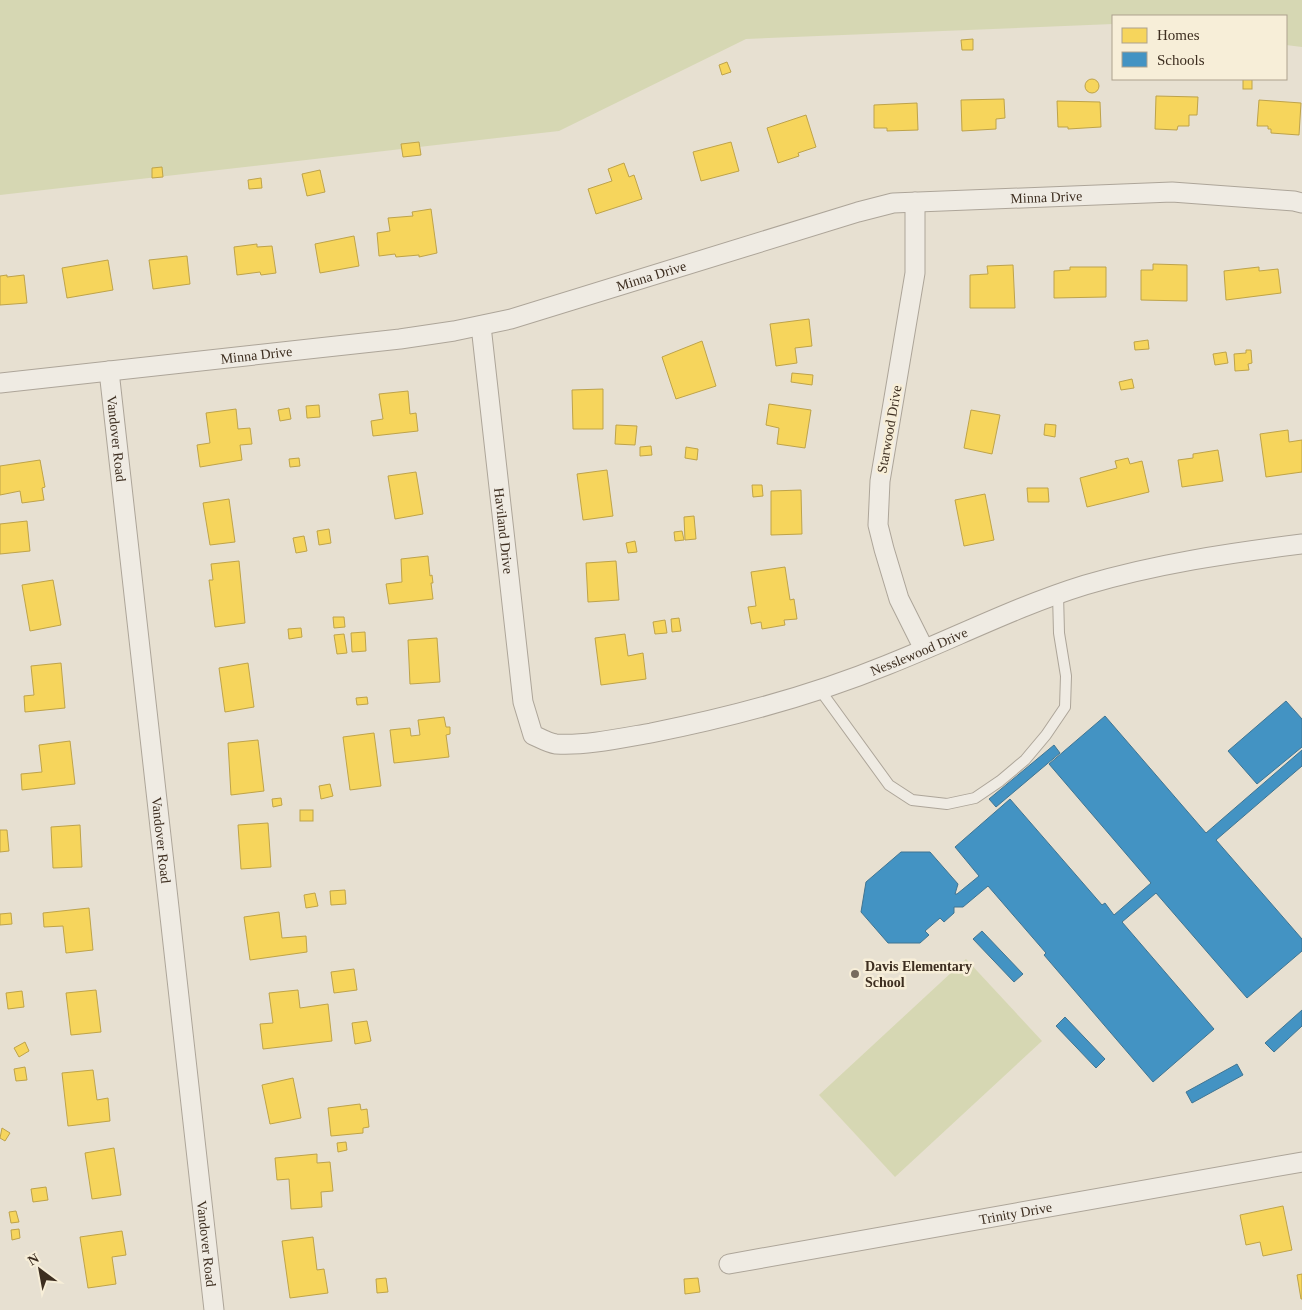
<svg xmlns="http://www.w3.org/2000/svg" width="1302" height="1310" viewBox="0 0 1302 1310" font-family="Georgia,serif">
  <rect width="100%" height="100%" fill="#e7e0d1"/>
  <!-- green -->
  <g fill="#d6d7b3">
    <polygon points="0,0 1302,0 1302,47 1286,45 1286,16 1113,16 1113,24 746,39 559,131 0,195"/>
    <polygon points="966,959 1042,1041 895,1177 819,1095"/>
  </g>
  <!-- homes -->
  <g fill="#f6d55c" stroke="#bea34a">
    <polygon points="973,39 973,50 962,50 961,40"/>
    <polygon points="727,62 731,72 722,75 719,65"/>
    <circle cx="1092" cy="86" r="7"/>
    <rect x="1243" y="79" width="9" height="10"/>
    <polygon points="1156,96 1198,97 1197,115 1189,115 1189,126 1178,126 1177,130 1155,129"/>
    <polygon points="1004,99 1005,118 996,119 996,129 962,131 961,100"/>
    <polygon points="1259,100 1301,103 1299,135 1271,133 1271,129 1268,129 1268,126 1257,126"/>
    <polygon points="1057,101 1100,102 1101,127 1068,129 1068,127 1058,127"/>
    <polygon points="917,103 918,130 887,131 887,128 874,128 874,105"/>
    <polygon points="806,115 816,147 798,153 799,156 778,163 767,128"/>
    <polygon points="419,142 421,155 403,157 401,144"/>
    <polygon points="731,142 739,171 701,181 693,152"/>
    <polygon points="624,163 629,177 634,175 642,199 596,214 588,189 612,181 608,169"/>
    <polygon points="162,167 163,177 152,178 152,168"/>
    <polygon points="320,170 325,192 307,196 302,174"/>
    <polygon points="261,178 262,188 249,189 248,180"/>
    <polygon points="431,209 437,253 419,257 419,255 396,257 395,254 379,256 377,233 390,231 388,218 413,216 412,212"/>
    <polygon points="354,236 359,266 320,273 315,244"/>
    <polygon points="257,244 257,247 272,246 276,273 261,275 260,272 237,275 234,247"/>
    <polygon points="187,256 190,284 153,289 149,260"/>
    <polygon points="108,260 113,290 67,298 62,268"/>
    <polygon points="1153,264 1187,265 1187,301 1141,300 1141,270 1153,270"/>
    <polygon points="1013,265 1015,308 970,308 970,275 988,274 987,266"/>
    <polygon points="1070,267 1106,267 1106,297 1054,298 1054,271 1070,270"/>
    <polygon points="1259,267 1259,271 1278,269 1281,293 1226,300 1224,271"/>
    <polygon points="7,275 7,277 24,275 27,303 0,305 0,276"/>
    <polygon points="809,319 812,346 795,348 797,363 776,366 770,324"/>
    <polygon points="1148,340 1149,349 1135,350 1134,342"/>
    <polygon points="702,341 716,386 676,399 662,357"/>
    <polygon points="1246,350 1251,350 1252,363 1248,364 1249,370 1235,371 1234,354 1246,353"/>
    <polygon points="1226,352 1228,363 1215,365 1213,354"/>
    <polygon points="792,373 813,375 812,385 791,382"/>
    <polygon points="1132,379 1134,388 1121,390 1119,382"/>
    <polygon points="603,389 603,429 573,429 572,390"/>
    <polygon points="408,391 410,414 416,413 418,431 373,436 371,421 383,419 379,394"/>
    <polygon points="769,404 811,410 805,448 777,444 779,428 766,425"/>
    <polygon points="319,405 320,417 307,418 306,406"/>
    <polygon points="289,408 291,419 280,421 278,410"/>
    <polygon points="236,409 238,429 250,428 252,444 240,445 242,460 200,467 197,445 210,443 206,413"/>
    <polygon points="971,410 1000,415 992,454 964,448"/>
    <polygon points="1045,424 1056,425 1055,437 1044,435"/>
    <polygon points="616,425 637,426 635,445 615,444"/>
    <polygon points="1288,430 1289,442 1302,440 1302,472 1266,477 1260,434"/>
    <polygon points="651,446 652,455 640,456 640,447"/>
    <polygon points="686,447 698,449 697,460 685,458"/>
    <polygon points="1218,450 1223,481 1182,487 1178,460 1193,458 1193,454"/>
    <polygon points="299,458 300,466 290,467 289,459"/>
    <polygon points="1128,458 1130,464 1142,461 1149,492 1087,507 1080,478 1117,468 1115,461"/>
    <polygon points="40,460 45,487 42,488 44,500 22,503 20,491 0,495 0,466"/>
    <polygon points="607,470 613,516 583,520 577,474"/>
    <polygon points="416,472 423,514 395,519 388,476"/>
    <polygon points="752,485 762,485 763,496 753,497"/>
    <polygon points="1027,488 1048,488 1049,502 1028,502"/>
    <polygon points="801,490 802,534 771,535 771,491"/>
    <polygon points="985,494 994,540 964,546 955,500"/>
    <polygon points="229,499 235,542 210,545 203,503"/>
    <polygon points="694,516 696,539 685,540 684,517"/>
    <polygon points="27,521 30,551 0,554 0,524"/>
    <polygon points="329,529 331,543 319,545 317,531"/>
    <polygon points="682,531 684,540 675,541 674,532"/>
    <polygon points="304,536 307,551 296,553 293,538"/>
    <polygon points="635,541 637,552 628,553 626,543"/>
    <polygon points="428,556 430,576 432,575 433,583 431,583 433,599 389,604 386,584 402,582 401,559"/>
    <polygon points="239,561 245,623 215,627 209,580 213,580 211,564"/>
    <polygon points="616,561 619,600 588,602 586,563"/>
    <polygon points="785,567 790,600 794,599 797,619 784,620 785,625 762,629 761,622 751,624 748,607 756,606 751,572"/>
    <polygon points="53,580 61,625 30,631 22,585"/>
    <polygon points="333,617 344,617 345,627 334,628"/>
    <polygon points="679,618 681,631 672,632 671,619"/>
    <polygon points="665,620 667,633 655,634 653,622"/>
    <polygon points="301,628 302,637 289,639 288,629"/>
    <polygon points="365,632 366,651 352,652 351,633"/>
    <polygon points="344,634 347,653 337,654 334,635"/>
    <polygon points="625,634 628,656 643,653 646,679 601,685 595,638"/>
    <polygon points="437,638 440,682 410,684 408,640"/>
    <polygon points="61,663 65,708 25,712 24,696 34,695 31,666"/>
    <polygon points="248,663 254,707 225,712 219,668"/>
    <polygon points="367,697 368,704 357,705 356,698"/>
    <polygon points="444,717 446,727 450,727 450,734 446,735 449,757 394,763 390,730 410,728 411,736 420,735 418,720"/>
    <polygon points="374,733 381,786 350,790 343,737"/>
    <polygon points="258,740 264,791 231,795 228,743"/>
    <polygon points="70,741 75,784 22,790 21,774 42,772 39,745"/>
    <polygon points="330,784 333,796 321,799 319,786"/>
    <polygon points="281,798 282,805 273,807 272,799"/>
    <rect x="300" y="810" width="13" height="11"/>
    <polygon points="268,823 271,867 241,869 238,825"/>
    <polygon points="80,825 82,867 53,868 51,827"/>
    <polygon points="0,830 7,830 9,851 0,852"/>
    <polygon points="345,890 346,904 331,905 330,891"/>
    <polygon points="315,893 318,906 306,908 304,895"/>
    <polygon points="89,908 93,950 66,953 63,926 44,927 43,913"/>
    <polygon points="279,912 282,938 306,936 307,952 250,960 244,917"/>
    <polygon points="11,913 12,924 0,925 0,914"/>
    <polygon points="354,969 357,990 334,993 331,972"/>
    <polygon points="96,990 101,1032 71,1035 66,993"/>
    <polygon points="298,990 300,1008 328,1004 332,1041 263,1049 260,1024 273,1023 269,993"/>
    <polygon points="22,991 24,1007 8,1009 6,993"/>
    <polygon points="367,1021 371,1041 355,1044 352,1023"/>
    <polygon points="25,1042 29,1051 19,1057 14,1048"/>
    <polygon points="25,1067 27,1080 16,1081 14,1069"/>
    <polygon points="93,1070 97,1100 108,1098 110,1121 68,1126 62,1073"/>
    <polygon points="293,1078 301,1118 270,1124 262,1085"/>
    <polygon points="360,1104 361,1110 367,1109 369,1127 363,1128 363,1133 331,1136 328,1108"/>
    <polygon points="2,1128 10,1133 5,1141 0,1138"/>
    <polygon points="346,1142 347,1150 338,1152 337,1143"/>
    <polygon points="114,1148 121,1195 92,1199 85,1153"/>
    <polygon points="317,1154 317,1163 330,1162 333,1191 321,1192 322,1207 291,1209 289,1179 277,1180 275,1158"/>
    <polygon points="46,1187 48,1200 33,1202 31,1189"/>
    <polygon points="1283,1206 1292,1250 1263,1256 1260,1242 1246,1245 1240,1215"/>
    <polygon points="16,1211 19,1222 11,1223 9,1212"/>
    <polygon points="19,1229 20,1238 12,1240 11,1230"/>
    <polygon points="122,1231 126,1255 112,1257 116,1284 88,1288 80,1237"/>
    <polygon points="313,1237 317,1270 324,1269 328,1293 290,1298 282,1241"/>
    <polygon points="1302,1274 1302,1299 1301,1299 1297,1275"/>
    <polygon points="386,1278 388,1292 377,1293 376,1279"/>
    <polygon points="698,1278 700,1292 685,1294 684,1279"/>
  </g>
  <!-- schools -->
  <g fill="#4393c3" stroke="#417592">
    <polygon points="1286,701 1302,719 1302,747 1257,784 1228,751"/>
    <polygon points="1105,716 1206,833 1302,750 1302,766 1216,840 1302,939 1302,951 1247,998 1156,893 1122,922 1214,1029 1153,1082 1044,955 1046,953 988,886 963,907 954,907 954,913 944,922 940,918 925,931 929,935 920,943 888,943 861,912 866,882 901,852 930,852 958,884 955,894 957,894 979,876 955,847 1010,799 1102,905 1105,903 1114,915 1151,883 1049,764"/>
    <polygon points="1054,745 1060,753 996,807 989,799"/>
    <polygon points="982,931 1023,974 1014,982 973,939"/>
    <polygon points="1302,1010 1302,1026 1274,1052 1265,1043"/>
    <polygon points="1065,1017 1105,1059 1096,1068 1056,1026"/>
    <polygon points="1237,1064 1243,1075 1192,1103 1186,1092"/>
  </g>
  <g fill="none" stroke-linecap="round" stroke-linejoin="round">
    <!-- service casing -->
    <g stroke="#ada599" stroke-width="12">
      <polyline id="service" points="820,690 889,785 912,800 947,804 975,798 1000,781 1025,760 1046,735 1065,707 1066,676 1059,633 1058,594"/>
    </g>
    <!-- minor casing -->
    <g stroke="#ada599" stroke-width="21">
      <g id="minor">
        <polyline points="915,202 915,273 880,481 878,525 884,549 899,599 924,649"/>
        <path id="s1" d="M481,326L523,702L533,735C540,738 548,743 556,744C585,746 622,738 651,733C732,717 811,696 887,665C953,639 1017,606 1085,585C1156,564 1229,553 1302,544"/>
        <path id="s2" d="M109,371L214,1310"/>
        <path id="s3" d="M0,383L400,339L454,331L511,319L858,212L893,203L1172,192L1294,201L1302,203"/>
        <path id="s4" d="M729,1264L1302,1162"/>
      </g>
    </g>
    <!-- service -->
    <use href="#service" stroke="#efebe3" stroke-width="10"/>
    <!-- minor -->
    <use href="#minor" stroke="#efebe3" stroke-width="19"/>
  </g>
  <!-- markers -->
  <circle fill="#786c5e" stroke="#f7eed8" stroke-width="2" cx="855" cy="974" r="5"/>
  <g text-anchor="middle" stroke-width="5" stroke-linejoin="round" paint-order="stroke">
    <!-- street labels -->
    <g font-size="14" fill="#3d2e20" stroke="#f7eed8">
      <text dy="5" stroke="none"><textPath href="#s3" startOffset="1068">Minna Drive</textPath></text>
      <text dy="5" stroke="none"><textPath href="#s3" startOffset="662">Minna Drive</textPath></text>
      <text dy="5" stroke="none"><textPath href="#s3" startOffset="258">Minna Drive</textPath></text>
      <text transform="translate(889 429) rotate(-80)" y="5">Starwood Drive</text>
      <text dy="5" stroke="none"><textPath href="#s2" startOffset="68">Vandover Road</textPath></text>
      <text dy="5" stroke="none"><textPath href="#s1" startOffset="206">Haviland Drive</textPath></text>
      <text dy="5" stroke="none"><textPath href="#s1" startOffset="814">Nesslewood Drive</textPath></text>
      <text dy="5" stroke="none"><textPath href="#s2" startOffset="472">Vandover Road</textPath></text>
      <text dy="5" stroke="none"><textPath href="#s4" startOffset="291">Trinity Drive</textPath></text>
      <text dy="5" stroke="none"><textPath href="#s2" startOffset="878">Vandover Road</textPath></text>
    </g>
    <!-- poi labels -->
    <g font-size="14" font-weight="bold" fill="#3d2e20" stroke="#f7eed8" text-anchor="start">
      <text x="865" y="971">Davis Elementary<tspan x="865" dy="16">School</tspan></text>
    </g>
  </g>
  <!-- legend -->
  <rect x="1112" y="15" width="175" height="65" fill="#f7eed8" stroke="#ada18e"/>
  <rect x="1122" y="28" width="25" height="15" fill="#f6d55c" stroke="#ada18e"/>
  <text x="1157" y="40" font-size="15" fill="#3d2e20">Homes</text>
  <rect x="1122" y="52" width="25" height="15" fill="#4393c3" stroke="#ada18e"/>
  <text x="1157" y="65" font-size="15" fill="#3d2e20">Schools</text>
  <!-- north arrow -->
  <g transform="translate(40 1270) rotate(328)" stroke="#f7eed8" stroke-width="4" paint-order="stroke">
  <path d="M0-4L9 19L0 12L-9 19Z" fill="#3d2e20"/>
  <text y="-8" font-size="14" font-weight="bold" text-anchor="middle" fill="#3d2e20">N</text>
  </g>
</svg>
